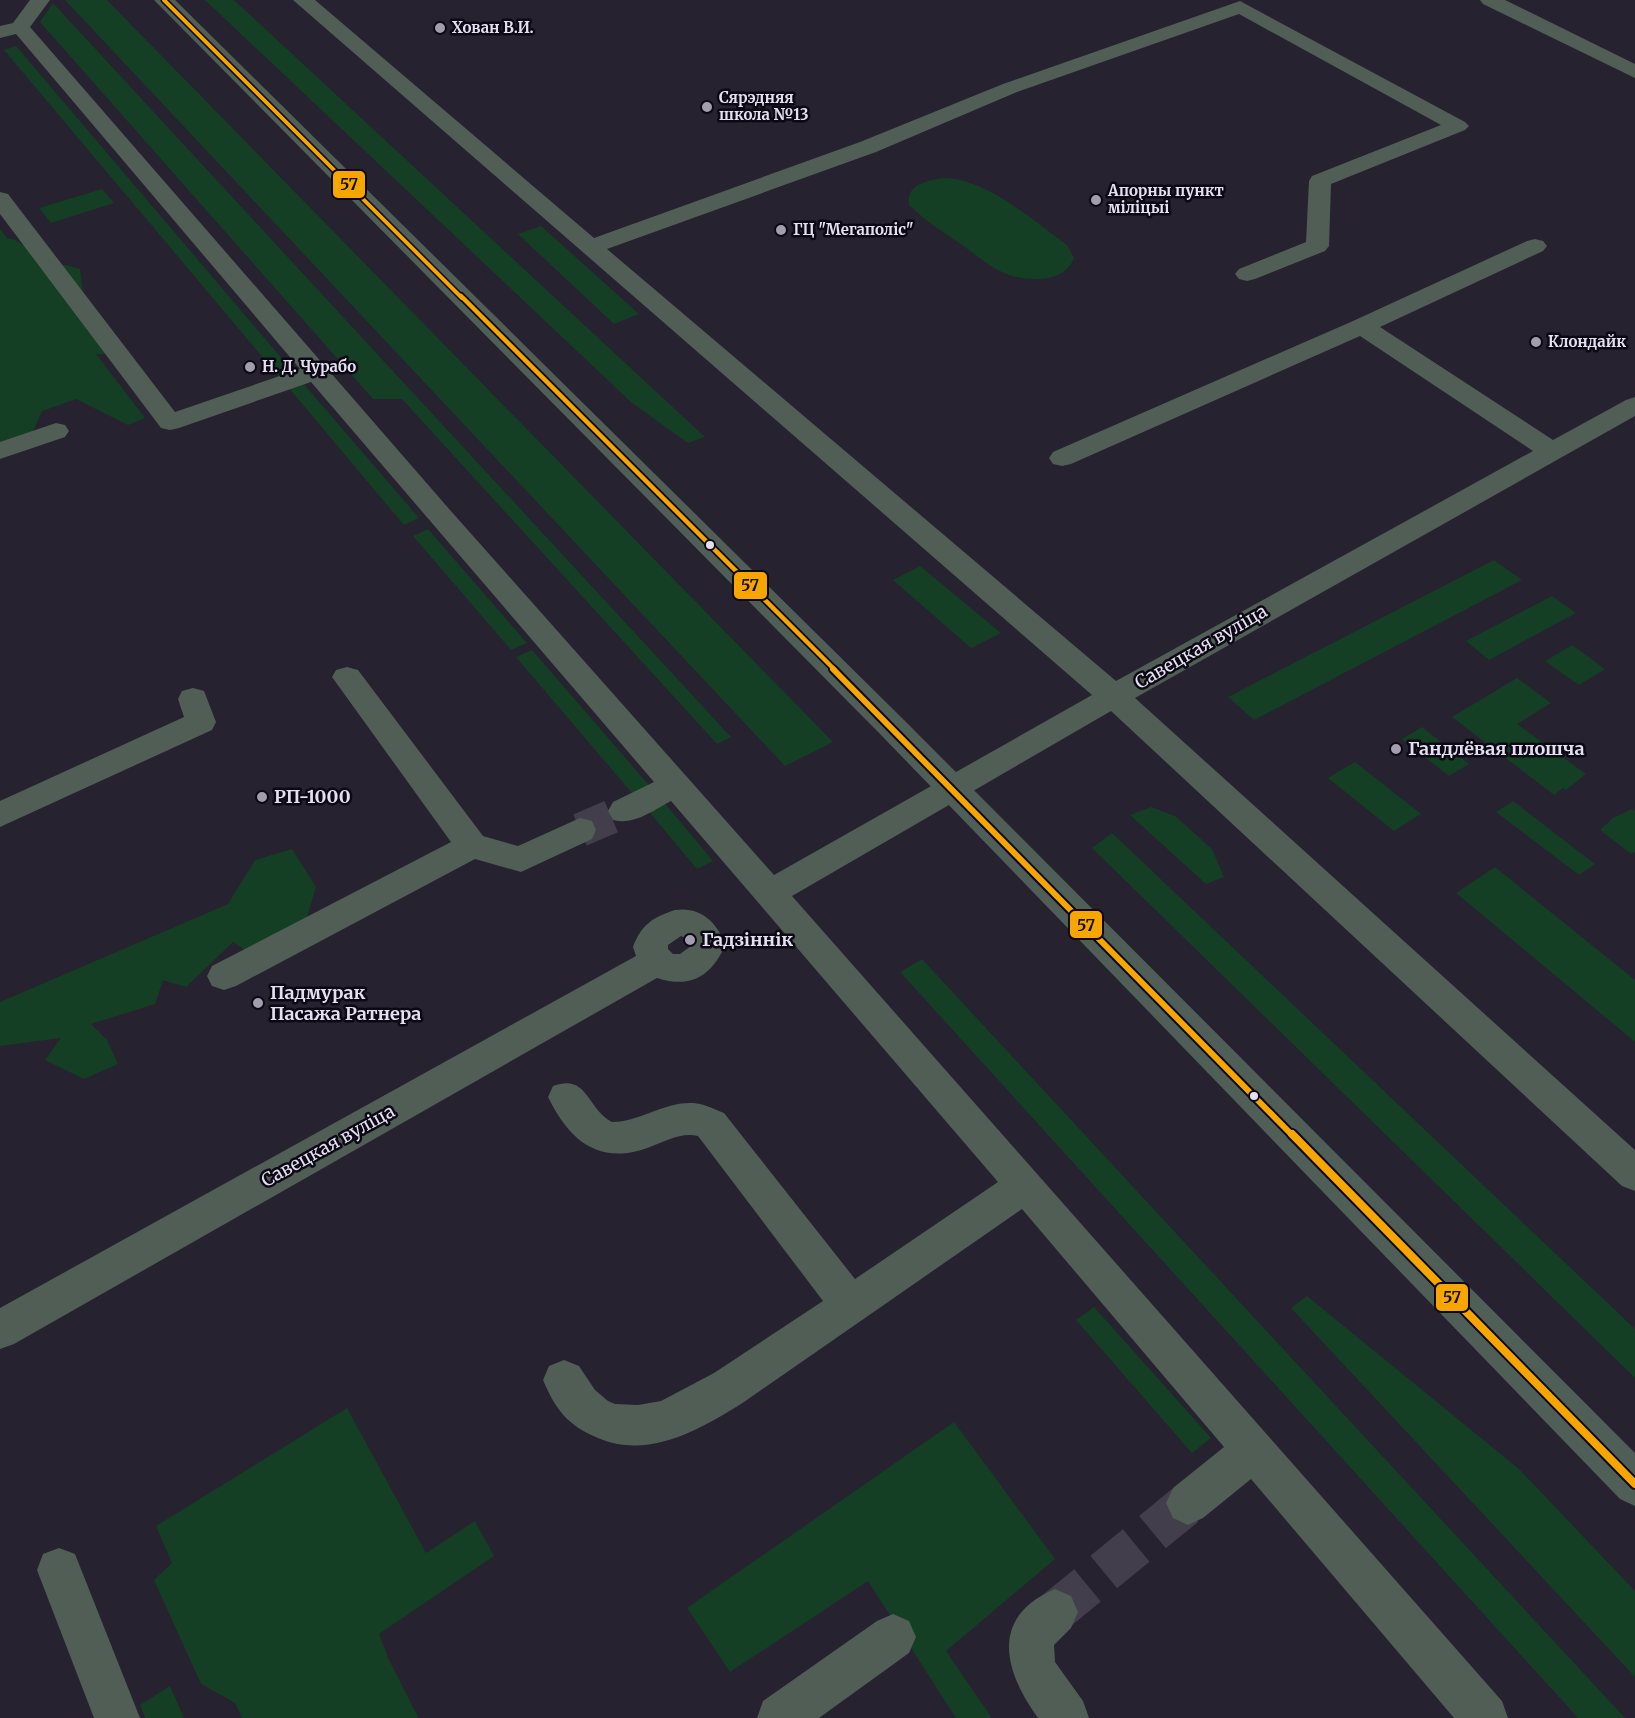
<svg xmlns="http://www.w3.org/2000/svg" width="1635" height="1718" viewBox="0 0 1635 1718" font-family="Merriweather,serif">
  <rect width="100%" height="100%" fill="#26222f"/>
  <!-- green -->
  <g fill="#143f24">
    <polygon points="65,0 107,0 833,742 785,766"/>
    <polygon points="205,0 234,0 705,437 688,443 632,403"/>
    <polygon points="53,3 731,737 717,744 402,399 373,399 40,22"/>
    <polygon points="16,46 295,374 281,379 4,50"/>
    <path d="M945,178C989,180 1032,220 1067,245L1074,258C1065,284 1025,282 1004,273C990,267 977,256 965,247C946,234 925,221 909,205C905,184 929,180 945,178Z"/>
    <polygon points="102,189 114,203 51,223 39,208"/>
    <polygon points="541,226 639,314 614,324 518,234"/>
    <polygon points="0,229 8,239 13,239 53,262 80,269 87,331 109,334 111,354 96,354 145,418 128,425 76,399 42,411 25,449 0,457"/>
    <polygon points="302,382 419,518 404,525 288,387"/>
    <polygon points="428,529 527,643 511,650 413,536"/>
    <polygon points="1494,560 1522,580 1254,720 1228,697"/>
    <polygon points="920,566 1001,633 971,648 893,580"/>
    <polygon points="1552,596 1576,613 1489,660 1466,641"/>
    <polygon points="1572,645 1605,669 1579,685 1545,661"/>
    <polygon points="532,650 654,791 637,799 516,657"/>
    <polygon points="1517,678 1551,703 1517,724 1586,774 1566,790 1563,788 1554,795 1452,717"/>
    <polygon points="1422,727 1469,764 1449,776 1402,739"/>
    <polygon points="1355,762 1421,814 1394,831 1328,778"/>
    <polygon points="662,800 713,861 697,869 646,808"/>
    <polygon points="1513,801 1595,864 1579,875 1496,812"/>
    <polygon points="1151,807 1175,816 1212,849 1224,877 1206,884 1130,815"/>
    <polygon points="1632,809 1635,811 1635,852 1631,854 1600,830 1613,818"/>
    <polygon points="1112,833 1635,1329 1635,1378 1092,848"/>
    <polygon points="292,849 316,887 301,937 262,962 233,942 186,987 163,980 155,1004 91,1024 107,1040 118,1064 84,1079 45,1060 61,1038 0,1046 0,1002 228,904 255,860"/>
    <polygon points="1495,867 1635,980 1635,1042 1456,893"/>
    <polygon points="922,959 1625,1718 1578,1718 900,972"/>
    <polygon points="1307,1296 1519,1469 1635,1591 1635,1677 1291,1308"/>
    <polygon points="1094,1307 1211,1438 1192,1453 1076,1320"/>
    <polygon points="347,1408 426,1553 475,1521 494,1556 379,1634 389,1660 418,1717 416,1718 242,1718 235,1703 201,1684 154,1580 172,1563 156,1526"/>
    <polygon points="954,1422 1055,1559 946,1651 992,1718 956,1718 868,1581 730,1672 687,1608"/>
    <polygon points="170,1686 184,1718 145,1718 140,1705"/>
  </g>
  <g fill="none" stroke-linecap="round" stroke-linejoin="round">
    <!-- minor-tunnel-far1 -->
    <polyline stroke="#423e4c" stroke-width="34" stroke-dasharray="34 16" stroke-linecap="butt" points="580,830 624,811"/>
    <!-- minor-tunnel -->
    <polyline stroke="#423e4c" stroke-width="42" stroke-dasharray="42 21" stroke-linecap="butt" points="1055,1612 1188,1503"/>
    <!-- minor -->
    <g fill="#505e55" fill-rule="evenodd">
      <path d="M30,0H50L30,27L450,510L774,875L1092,695L293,0H315L594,238L860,142L1003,84L1240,1L1465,122L1469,126L1465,130L1331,184L1329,246L1325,251L1255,279L1247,281L1239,279L1235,274L1239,269L1306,242L1309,181L1312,176L1441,125L1239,14L1017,92L876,152L607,249L1116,681L1533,451L1360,336L1071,464L1062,466L1053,464L1049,458L1053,452L1353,321L1527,241L1535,239L1543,241L1547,246L1543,251L1380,327L1553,440L1626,400L1635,397V416L1135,698L1635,1150V1191L1622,1186L1111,711L792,896L1502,1701L1508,1718H1454L1251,1479L1203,1518L1188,1525L1173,1518L1166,1503L1173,1488L1224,1447L1022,1209L744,1402C701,1429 649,1460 598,1438C567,1425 556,1410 543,1380L549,1366L564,1360L579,1366L595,1390L608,1401L615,1404L638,1405L661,1401L714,1373L823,1301L698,1136C681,1132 666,1141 650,1147C600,1166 570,1142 548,1097L553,1086C588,1073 586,1108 612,1122C640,1122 663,1102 692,1103C702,1103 714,1109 724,1113L855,1279L998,1182L671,801C652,811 633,826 613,820L608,811L613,802L654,782L311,382L179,428L170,430L161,428L0,214V192L8,194L175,412L300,369L16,34L0,38V26L13,23Z"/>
      <polygon points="1480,0 1505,0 1635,64 1635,78 1483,4"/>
      <polygon points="56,423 65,425 69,431 65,437 0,459 0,442"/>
      <polygon points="347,667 358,670 483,836 518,846 580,818 592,821 596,830 592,839 521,872 475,859 236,986 224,990 212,986 207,976 212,966 451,842 332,677 336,670"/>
      <polygon points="193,688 204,691 216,722 212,730 0,827 0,801 184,717 178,699 182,691"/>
      <path d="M675,910C700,906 719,923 725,946C711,976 691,989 657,978L14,1344L0,1349V1308L636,956L633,947C641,925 653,917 675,910ZM681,936L687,939L691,946L680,954H673L668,949V945Z"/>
      <polygon points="59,1548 75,1554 140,1718 94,1718 37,1570 43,1554"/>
      <path d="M1055,1589L1071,1596L1078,1612L1071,1628L1054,1645L1055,1662L1083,1701L1089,1718H1038C1004,1671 989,1617 1055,1589Z"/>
      <polygon points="893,1614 909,1621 916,1637 909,1653 819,1718 757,1718 763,1701 877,1621"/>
    </g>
    <!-- major -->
    <polygon fill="#505e58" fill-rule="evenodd" points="154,0 175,0 904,720 1635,1453 1635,1506 1620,1499 882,736"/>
    <!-- bus-1-far3 casing -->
    <g stroke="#0c0914" stroke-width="7">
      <polyline id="bus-1-far3" points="164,0 462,298"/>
    </g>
    <!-- bus-1-far2 casing -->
    <g stroke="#0c0914" stroke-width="8">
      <polyline id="bus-1-far2" points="461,296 835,670"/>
    </g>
    <!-- bus-1-far1 casing -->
    <g stroke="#0c0914" stroke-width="10">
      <polyline id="bus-1-far1" points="833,669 1293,1136"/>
    </g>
    <!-- bus-1 casing -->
    <g stroke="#0c0914" stroke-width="12">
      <polyline id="bus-1" points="1292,1134 1635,1484"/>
    </g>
    <!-- bus-1-far3 -->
    <use href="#bus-1-far3" stroke="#f7a600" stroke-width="4"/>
    <!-- bus-1-far2 -->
    <use href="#bus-1-far2" stroke="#f7a600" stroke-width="4.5"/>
    <!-- bus-1-far1 -->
    <use href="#bus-1-far1" stroke="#f7a600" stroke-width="6"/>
    <!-- bus-1 -->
    <use href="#bus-1" stroke="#f7a600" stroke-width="8"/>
  </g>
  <!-- markers -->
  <g fill="#a29eae" stroke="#0c0914" stroke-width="2">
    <circle cx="440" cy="28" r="6"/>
    <circle cx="707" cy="107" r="6"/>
    <circle cx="1096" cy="200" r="6"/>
    <circle cx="781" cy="230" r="6"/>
    <circle cx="1536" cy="342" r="6"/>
    <circle cx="250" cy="367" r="6"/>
    <circle cx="1396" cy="749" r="6"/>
    <circle cx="262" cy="797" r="6"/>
    <circle cx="690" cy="940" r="6"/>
    <circle cx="258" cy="1003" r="6"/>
  </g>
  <g fill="#e4e0f2" stroke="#0c0914" stroke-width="2">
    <circle cx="710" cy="545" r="5"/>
    <circle cx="1254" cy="1096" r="5"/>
  </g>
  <g text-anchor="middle" stroke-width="5" stroke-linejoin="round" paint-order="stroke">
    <!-- far-poi labels -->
    <g font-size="15" font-weight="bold" fill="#e4e0f2" stroke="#0c0914" text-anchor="start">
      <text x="452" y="33">Хован В.И.</text>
      <text x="719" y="103">Сярэдняя<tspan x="719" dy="17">школа №13</tspan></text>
      <text x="1108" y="196">Апорны пункт<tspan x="1108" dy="17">міліцыі</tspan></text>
      <text x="793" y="235">ГЦ "Мегаполіс"</text>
      <text x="1548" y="347">Клондайк</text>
      <text x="262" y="372">Н. Д. Чурабо</text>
    </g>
    <!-- street labels -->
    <g font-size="18" fill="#e4e0f2" stroke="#0c0914">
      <text transform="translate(1201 647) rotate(-30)" y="6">Савецкая вуліца</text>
      <text transform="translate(328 1146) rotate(-29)" y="6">Савецкая вуліца</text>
    </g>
    <!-- poi labels -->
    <g font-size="18" font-weight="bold" fill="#e4e0f2" stroke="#0c0914" text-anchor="start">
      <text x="1408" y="755">Гандлёвая плошча</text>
      <text x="274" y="803">РП-1000</text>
      <text x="702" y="946">Гадзіннік</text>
      <text x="270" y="999">Падмурак<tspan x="270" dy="21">Пасажа Ратнера</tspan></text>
    </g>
  </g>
  <g stroke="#0c0914" stroke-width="2">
    <rect x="332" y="170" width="34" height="29" rx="6" fill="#f7a600"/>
    <rect x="733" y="571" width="35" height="29" rx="6" fill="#f7a600"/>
    <rect x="1069" y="910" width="34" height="29" rx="6" fill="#f7a600"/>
    <rect x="1435" y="1283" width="34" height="29" rx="6" fill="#f7a600"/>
  </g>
  <g font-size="16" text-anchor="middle" font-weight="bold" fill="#111">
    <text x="349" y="190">57</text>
    <text x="750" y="591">57</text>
    <text x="1086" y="931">57</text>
    <text x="1452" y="1303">57</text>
  </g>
</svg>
